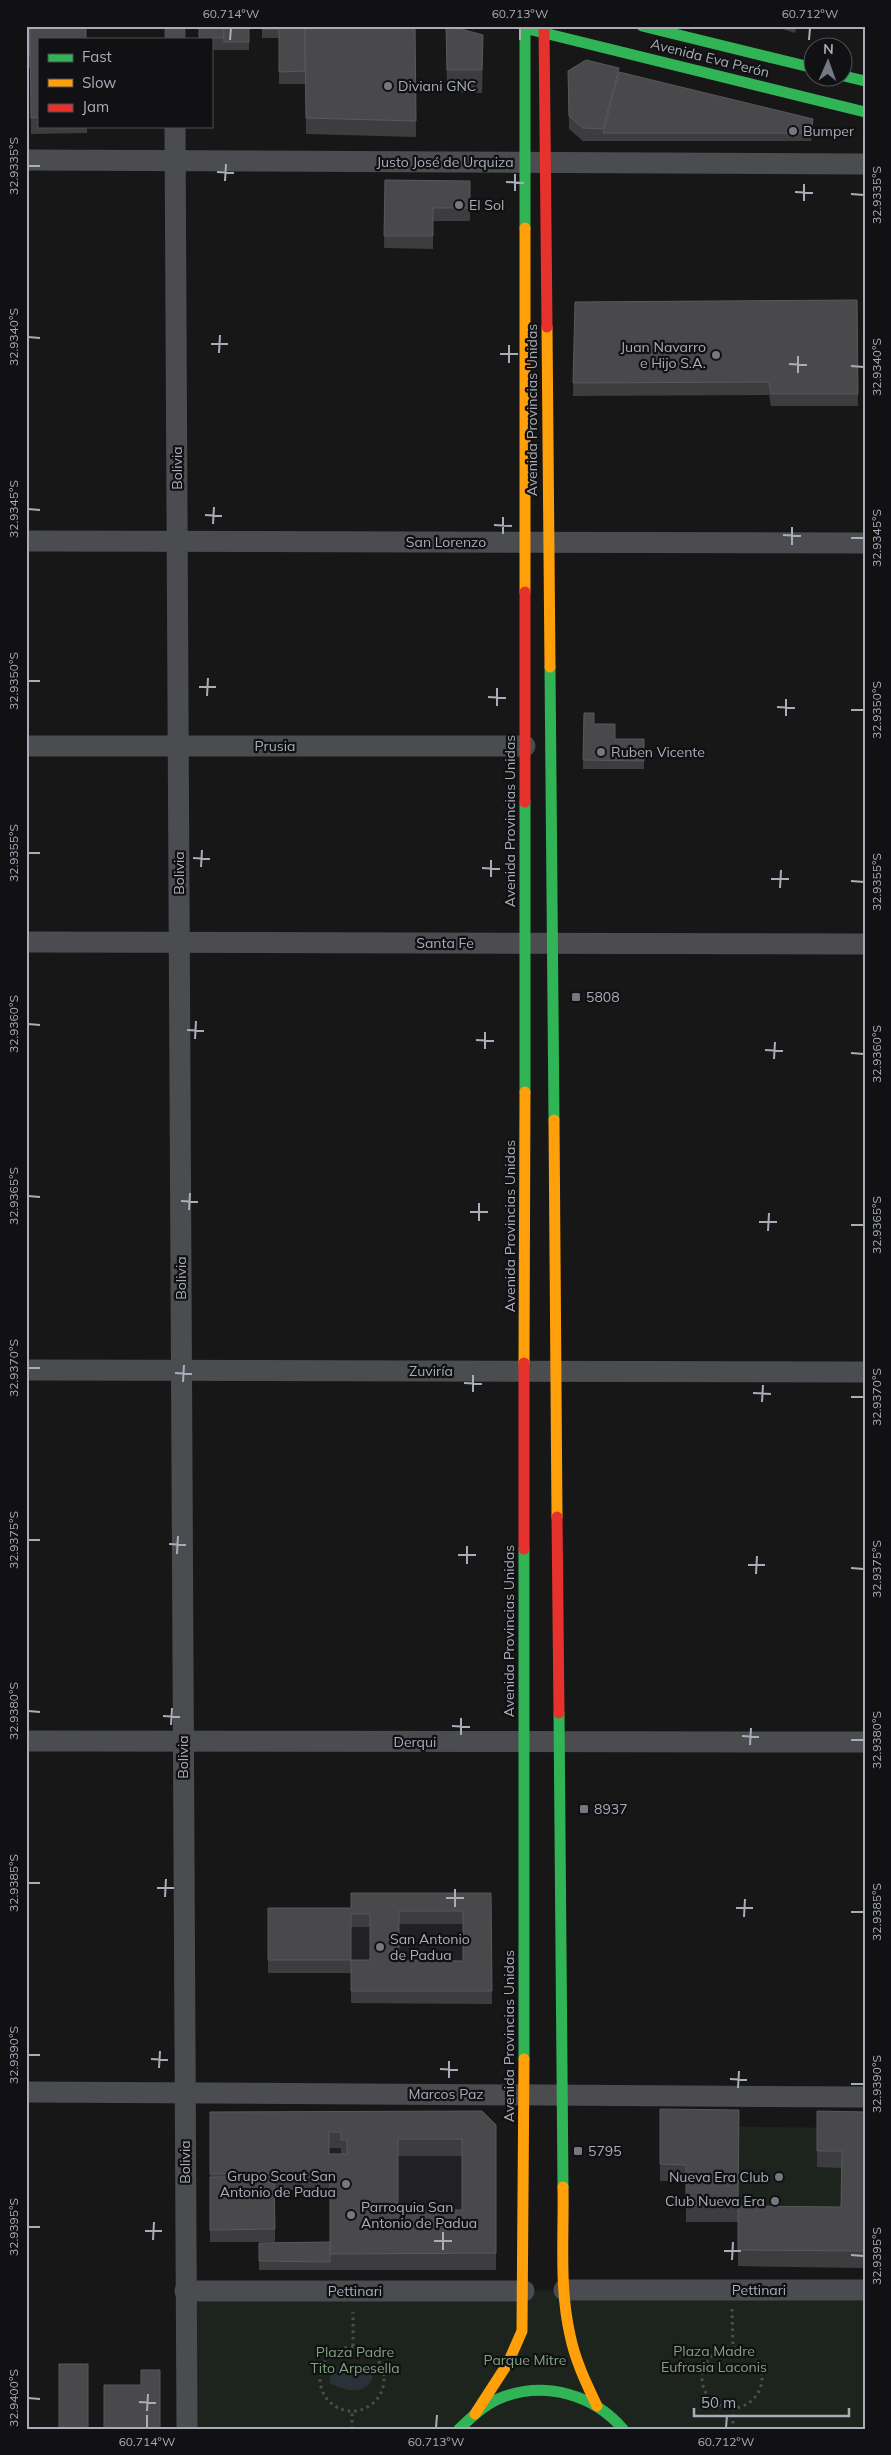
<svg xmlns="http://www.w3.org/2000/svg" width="891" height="2455" viewBox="0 0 891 2455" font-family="Mulish,sans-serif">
  <rect width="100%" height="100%" fill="#171717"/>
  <!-- built -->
  <g fill="#212123">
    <polygon points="491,1906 492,2004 351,2003 351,1973 268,1973 268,1920"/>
    <polygon points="308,2128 496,2141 496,2270 382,2270 330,2190 308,2190"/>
  </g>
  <!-- green -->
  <g fill="#1d241e">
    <polygon points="660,2126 865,2128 865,2268 738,2266 738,2222 686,2222 686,2181 660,2181"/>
    <polygon points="865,2290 865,2429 187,2429 185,2291"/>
  </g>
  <!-- water -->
  <path fill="#2a3239" d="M346,2365L369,2370L373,2378C365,2396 344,2391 330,2383V2374L334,2368Z"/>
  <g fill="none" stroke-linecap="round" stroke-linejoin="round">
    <!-- path -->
    <g stroke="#4d4e52" stroke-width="3" stroke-dasharray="2.5 4" stroke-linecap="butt">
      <polyline points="732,2309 733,2348"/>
      <polyline points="353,2346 353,2312"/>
      <circle cx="352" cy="2379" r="32"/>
      <circle cx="732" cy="2378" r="30"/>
      <polyline points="733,2408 733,2429"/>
      <polyline points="352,2429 352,2412"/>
    </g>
    <!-- street -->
    <g stroke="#4b4c50" stroke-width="21">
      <polyline points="175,26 175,39"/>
      <polyline points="175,126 187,2429"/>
      <polyline points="26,160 865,164"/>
      <polyline points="26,541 865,543"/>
      <polyline points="26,746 525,746"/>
      <polyline points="26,942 865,944"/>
      <polyline points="26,1370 865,1372"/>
      <polyline points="26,1741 865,1742"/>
      <polyline points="26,2092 865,2097"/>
      <polyline points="564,2290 865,2290"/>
      <polyline points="185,2291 524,2291"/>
    </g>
    <!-- fast -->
    <g stroke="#30b455" stroke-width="11">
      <polyline points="642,26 814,68"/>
      <polyline points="528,29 865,112"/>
      <polyline points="844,76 865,81"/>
      <polyline points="525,228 525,26"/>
      <polyline points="550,667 554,1120"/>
      <polyline points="525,1092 525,802"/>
      <polyline points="559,1713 563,2187"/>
      <polyline points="524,2059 524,1549"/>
      <path d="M459,2429C472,2417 486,2403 503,2397C546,2381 594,2395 623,2429"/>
    </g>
    <!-- slow -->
    <g stroke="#ff9f0a" stroke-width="11">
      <polyline points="547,327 550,667"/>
      <polyline points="525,592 525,228"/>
      <polyline points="554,1120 557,1517"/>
      <polyline points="524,1363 525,1092"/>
      <path d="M563,2187C564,2235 559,2287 570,2335C575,2360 586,2383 597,2406"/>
      <polyline points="475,2414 508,2363 522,2331 524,2059"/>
    </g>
    <!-- jam -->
    <g stroke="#e5322d" stroke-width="11">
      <polyline points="544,26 547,327"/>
      <polyline points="525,802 525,592"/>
      <polyline points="557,1517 559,1713"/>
      <polyline points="524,1549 524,1363"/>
    </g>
  </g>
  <!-- wall -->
  <g fill="#3d3d3f" fill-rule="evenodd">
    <polygon points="26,26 39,39 39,126 87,126 87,133 31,134 30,37 30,68 26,68"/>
    <polygon points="199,26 249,26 249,50 211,50 211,39 199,39"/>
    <rect x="262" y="26" width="17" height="12"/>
    <polygon points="279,26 415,26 416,137 306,134 305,73 305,84 279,84"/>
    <polygon points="446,26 483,58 482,93 447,92"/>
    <polygon points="782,26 797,26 795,33 782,29"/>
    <polygon points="568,71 619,72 813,127 811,141 583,141 569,129"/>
    <polygon points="385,180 470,181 470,221 433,221 433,249 384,248"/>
    <polygon points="857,300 858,406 771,406 769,395 573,396 575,302"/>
    <polygon points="584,713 594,724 615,739 644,739 644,769 583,769"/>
    <path d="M491,1893L492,2004L351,2003V1973H268V1908H351ZM399,1924H463V1961L399,1960ZM351,1927H370V1960H351Z"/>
    <polygon points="660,2109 738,2206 841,2207 841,2168 817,2167 817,2111 865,2112 865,2268 738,2266 738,2222 686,2222 686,2181 660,2181"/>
    <path d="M210,2112L496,2125V2270H259V2243L330,2242V2190H275V2242H210ZM329,2148H341V2154H329ZM398,2156H462V2210H398Z"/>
  </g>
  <!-- shaded-wall -->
  <g fill="#29292a">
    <polygon points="483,35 483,58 482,93 482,70"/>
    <polygon points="619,68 619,80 603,133 603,129"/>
    <polygon points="813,119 813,127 811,141 811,133"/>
  </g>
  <!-- building -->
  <g fill="#49494c" stroke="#58595d" fill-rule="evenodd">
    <rect x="26" y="26" width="4" height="30"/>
    <polygon points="30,26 86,26 86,39 39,39 39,117 31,118"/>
    <rect x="199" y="26" width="25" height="12"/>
    <rect x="224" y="26" width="25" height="16"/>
    <rect x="262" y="26" width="17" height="3"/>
    <polygon points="279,26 305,26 305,71 279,72"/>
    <polygon points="305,26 415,26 416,121 306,118"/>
    <polygon points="446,26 450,26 483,35 482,70 447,70"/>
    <polygon points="586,60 619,68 603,129 583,128 569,116 568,71"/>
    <polygon points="619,72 813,119 811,133 603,133"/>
    <polygon points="385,180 470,181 470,208 433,208 433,236 384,236"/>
    <polygon points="857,300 858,394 771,394 769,382 573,383 575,302"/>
    <polygon points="584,713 594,713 594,724 615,724 615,739 644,739 644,761 583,760"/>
    <path d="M351,1893H491L492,1991H351V1960H268V1908H351ZM399,1911H463V1961L399,1960ZM351,1914H370V1960H351Z"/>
    <polygon points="660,2109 739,2110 738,2206 686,2205 686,2165 660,2164"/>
    <path d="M482,2111L496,2125V2253L330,2254V2173L210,2174V2112ZM329,2132H341V2140H347V2154H329ZM398,2139H462V2210H398Z"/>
    <polygon points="817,2111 865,2112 865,2251 738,2250 738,2206 841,2207 842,2151 817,2151"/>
    <polygon points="210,2177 274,2177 275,2229 210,2230"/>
    <polygon points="330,2242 330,2262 259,2261 259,2243"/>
    <rect x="59" y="2364" width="29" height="65"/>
    <polygon points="141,2370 160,2370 160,2429 104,2429 104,2385 141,2385"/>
  </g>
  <!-- ticks -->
  <path fill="none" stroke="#a8adb8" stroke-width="2" d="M230,40L231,28M520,40V28M809,40L810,28M28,166H40M217,172L234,173M225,181L226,164M506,182L524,183M515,191V174M795,192L813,193M851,194L864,195M804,201V184M28,337L40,338M211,344H228M219,353L220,335M500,354H518M509,363V345M789,364L807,365M851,366L864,367M798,373V356M28,509L40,510M205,515L222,516M213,524L214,507M494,525L512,526M503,534V517M783,535L801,536M851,538H864M792,545V527M28,681H40M199,687H216M207,696L208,678M488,697L506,698M497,706V688M777,707L795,708M851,710H864M786,716V699M28,853H40M193,858L210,859M201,867L202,850M482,868L500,869M491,877V860M771,879H789M851,881L864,882M780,888L781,870M28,1024L40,1025M187,1030L204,1031M195,1039L196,1021M476,1040L494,1041M485,1049V1032M765,1050L783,1051M851,1053L864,1054M774,1059L775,1042M28,1196L40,1197M181,1201L198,1202M189,1210L190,1193M470,1212H488M479,1221V1203M759,1222H777M851,1225H864M768,1231L769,1213M28,1368H40M175,1373L192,1374M183,1382L184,1365M464,1383L482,1384M473,1392V1375M753,1393L771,1394M851,1397H864M762,1402L763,1385M28,1540H40M169,1544L186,1545M177,1554L178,1536M458,1555H476M467,1564V1546M748,1565H765M851,1568L864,1569M756,1574L757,1556M28,1711L40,1712M163,1716L180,1717M171,1725L172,1708M452,1726L470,1727M461,1735V1718M742,1736L759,1737M851,1740H864M750,1745L751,1728M28,1883H40M157,1888H174M165,1897L166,1879M446,1898H464M455,1907V1889M736,1908H753M851,1912H864M744,1917L745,1899M28,2055H40M151,2059L168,2060M159,2068L160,2051M440,2069L458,2070M449,2078V2061M730,2079L747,2080M851,2084H864M738,2088L739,2071M28,2227H40M145,2231H162M153,2240L154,2222M434,2241H452M443,2250V2232M724,2251H741M851,2255L864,2256M732,2260L733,2242M28,2398L40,2399M139,2402L156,2403M147,2411L148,2394M147,2428V2415M436,2428L437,2415M726,2428L727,2415"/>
  <!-- markers -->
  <g fill="#757880" stroke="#111113" stroke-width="2">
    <circle cx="388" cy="86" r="5"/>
    <circle cx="793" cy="131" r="5"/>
    <circle cx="459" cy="205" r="5"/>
    <circle cx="716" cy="355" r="5"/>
    <circle cx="601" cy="752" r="5"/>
    <rect x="571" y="992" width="10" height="10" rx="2.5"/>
    <rect x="579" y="1804" width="10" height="10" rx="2.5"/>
    <circle cx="380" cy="1947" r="5"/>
    <rect x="573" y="2146" width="10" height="10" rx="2.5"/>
    <circle cx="779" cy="2177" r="5"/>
    <circle cx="346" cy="2184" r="5"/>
    <circle cx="775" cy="2201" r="5"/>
    <circle cx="351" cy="2215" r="5"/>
  </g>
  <g text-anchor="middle" stroke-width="4.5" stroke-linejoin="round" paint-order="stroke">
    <!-- street labels -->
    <g font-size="14" fill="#a8adb8" stroke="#111113">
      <text transform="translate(710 58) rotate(14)" y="5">Avenida Eva Perón</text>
      <text x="445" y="167">Justo José de Urquiza</text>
      <text transform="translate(532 410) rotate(-90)" y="5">Avenida Provincias Unidas</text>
      <text transform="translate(177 468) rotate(-90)" y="5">Bolivia</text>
      <text x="446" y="547">San Lorenzo</text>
      <text x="275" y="751">Prusia</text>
      <text transform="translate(510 821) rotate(-90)" y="5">Avenida Provincias Unidas</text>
      <text transform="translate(179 873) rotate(-90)" y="5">Bolivia</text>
      <text x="445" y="948">Santa Fe</text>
      <text transform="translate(510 1226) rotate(-90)" y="5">Avenida Provincias Unidas</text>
      <text transform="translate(181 1278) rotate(-90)" y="5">Bolivia</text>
      <text x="431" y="1376">Zuviría</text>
      <text transform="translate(509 1631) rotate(-90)" y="5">Avenida Provincias Unidas</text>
      <text x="415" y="1747">Derqui</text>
      <text transform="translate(183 1757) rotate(-90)" y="5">Bolivia</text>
      <text transform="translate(509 2036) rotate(-90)" y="5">Avenida Provincias Unidas</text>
      <text x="446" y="2099">Marcos Paz</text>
      <text transform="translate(185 2162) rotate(-90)" y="5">Bolivia</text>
      <text x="759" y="2295">Pettinari</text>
      <text x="355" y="2296">Pettinari</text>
    </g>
    <!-- poi labels -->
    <g font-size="14" fill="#a8adb8" stroke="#111113" text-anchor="start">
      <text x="398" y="91">Diviani GNC</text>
      <text x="803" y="136">Bumper</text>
      <text x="469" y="210">El Sol</text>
      <text x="706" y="352" text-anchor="end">Juan Navarro<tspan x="706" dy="16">e Hijo S.A.</tspan></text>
      <text x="611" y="757">Ruben Vicente</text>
      <text x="586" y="1002">5808</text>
      <text x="594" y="1814">8937</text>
      <text x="390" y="1944">San Antonio<tspan x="390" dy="16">de Padua</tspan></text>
      <text x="588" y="2156">5795</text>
      <text x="336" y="2181" text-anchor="end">Grupo Scout San<tspan x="336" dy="16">Antonio de Padua</tspan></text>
      <text x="769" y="2182" text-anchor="end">Nueva Era Club</text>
      <text x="765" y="2206" text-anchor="end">Club Nueva Era</text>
      <text x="361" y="2212">Parroquia San<tspan x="361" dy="16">Antonio de Padua</tspan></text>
    </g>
    <!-- park labels -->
    <g font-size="14" fill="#7fa381" stroke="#111113">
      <text x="714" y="2356">Plaza Madre<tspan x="714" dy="16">Eufrasia Laconis</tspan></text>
      <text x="355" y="2357">Plaza Padre<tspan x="355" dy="16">Tito Arpesella</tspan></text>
      <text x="525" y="2365">Parque Mitre</text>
    </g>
  </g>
  <!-- border -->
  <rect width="891" height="2455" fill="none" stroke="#111113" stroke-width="55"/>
  <!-- legend -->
  <rect x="38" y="38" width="175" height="90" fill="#111113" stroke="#4d4f55"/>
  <rect x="48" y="54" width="25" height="8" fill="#30b455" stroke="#4d4f55"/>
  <text x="82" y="62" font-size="15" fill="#a8adb8">Fast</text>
  <rect x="48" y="79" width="25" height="8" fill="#ff9f0a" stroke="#4d4f55"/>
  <text x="82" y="88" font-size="15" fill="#a8adb8">Slow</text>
  <rect x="48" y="104" width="25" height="8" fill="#e5322d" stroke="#4d4f55"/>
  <text x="82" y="112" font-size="15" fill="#a8adb8">Jam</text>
  <!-- north arrow -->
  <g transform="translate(828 62) rotate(2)"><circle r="24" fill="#111113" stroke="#4d4f55"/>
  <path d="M0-4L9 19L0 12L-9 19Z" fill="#757880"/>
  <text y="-8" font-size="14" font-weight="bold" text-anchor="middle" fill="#a8adb8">N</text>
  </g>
  <!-- scale -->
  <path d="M694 2408v8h155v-8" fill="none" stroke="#a8adb8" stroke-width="2.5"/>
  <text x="701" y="2408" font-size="15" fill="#a8adb8" stroke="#111113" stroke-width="4" paint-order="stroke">50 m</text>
  <rect x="28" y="28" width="836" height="2400" fill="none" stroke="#a8adb8" stroke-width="2"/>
  <g font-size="12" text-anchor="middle" fill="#a8adb8">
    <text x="231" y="18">60.714°W</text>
    <text x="520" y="18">60.713°W</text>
    <text x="810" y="18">60.712°W</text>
    <text transform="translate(14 166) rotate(-90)" y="4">32.9335°S</text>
    <text transform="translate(877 195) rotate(-90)" y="4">32.9335°S</text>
    <text transform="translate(14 337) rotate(-90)" y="4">32.9340°S</text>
    <text transform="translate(877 367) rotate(-90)" y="4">32.9340°S</text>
    <text transform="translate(14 509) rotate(-90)" y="4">32.9345°S</text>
    <text transform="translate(877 538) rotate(-90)" y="4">32.9345°S</text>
    <text transform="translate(14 681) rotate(-90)" y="4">32.9350°S</text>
    <text transform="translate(877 710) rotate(-90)" y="4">32.9350°S</text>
    <text transform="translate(14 853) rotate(-90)" y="4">32.9355°S</text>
    <text transform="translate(877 882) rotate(-90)" y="4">32.9355°S</text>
    <text transform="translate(14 1024) rotate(-90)" y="4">32.9360°S</text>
    <text transform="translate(877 1054) rotate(-90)" y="4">32.9360°S</text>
    <text transform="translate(14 1196) rotate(-90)" y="4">32.9365°S</text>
    <text transform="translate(877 1225) rotate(-90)" y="4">32.9365°S</text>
    <text transform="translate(14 1368) rotate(-90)" y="4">32.9370°S</text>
    <text transform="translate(877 1397) rotate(-90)" y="4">32.9370°S</text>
    <text transform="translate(14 1540) rotate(-90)" y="4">32.9375°S</text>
    <text transform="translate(877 1569) rotate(-90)" y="4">32.9375°S</text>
    <text transform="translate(14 1711) rotate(-90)" y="4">32.9380°S</text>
    <text transform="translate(877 1740) rotate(-90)" y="4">32.9380°S</text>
    <text transform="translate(14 1883) rotate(-90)" y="4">32.9385°S</text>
    <text transform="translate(877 1912) rotate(-90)" y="4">32.9385°S</text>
    <text transform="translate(14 2055) rotate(-90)" y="4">32.9390°S</text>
    <text transform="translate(877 2084) rotate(-90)" y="4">32.9390°S</text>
    <text transform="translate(14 2227) rotate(-90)" y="4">32.9395°S</text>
    <text transform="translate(877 2256) rotate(-90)" y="4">32.9395°S</text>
    <text transform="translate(14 2398) rotate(-90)" y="4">32.9400°S</text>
    <text x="147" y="2446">60.714°W</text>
    <text x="436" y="2446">60.713°W</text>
    <text x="726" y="2446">60.712°W</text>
  </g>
</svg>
